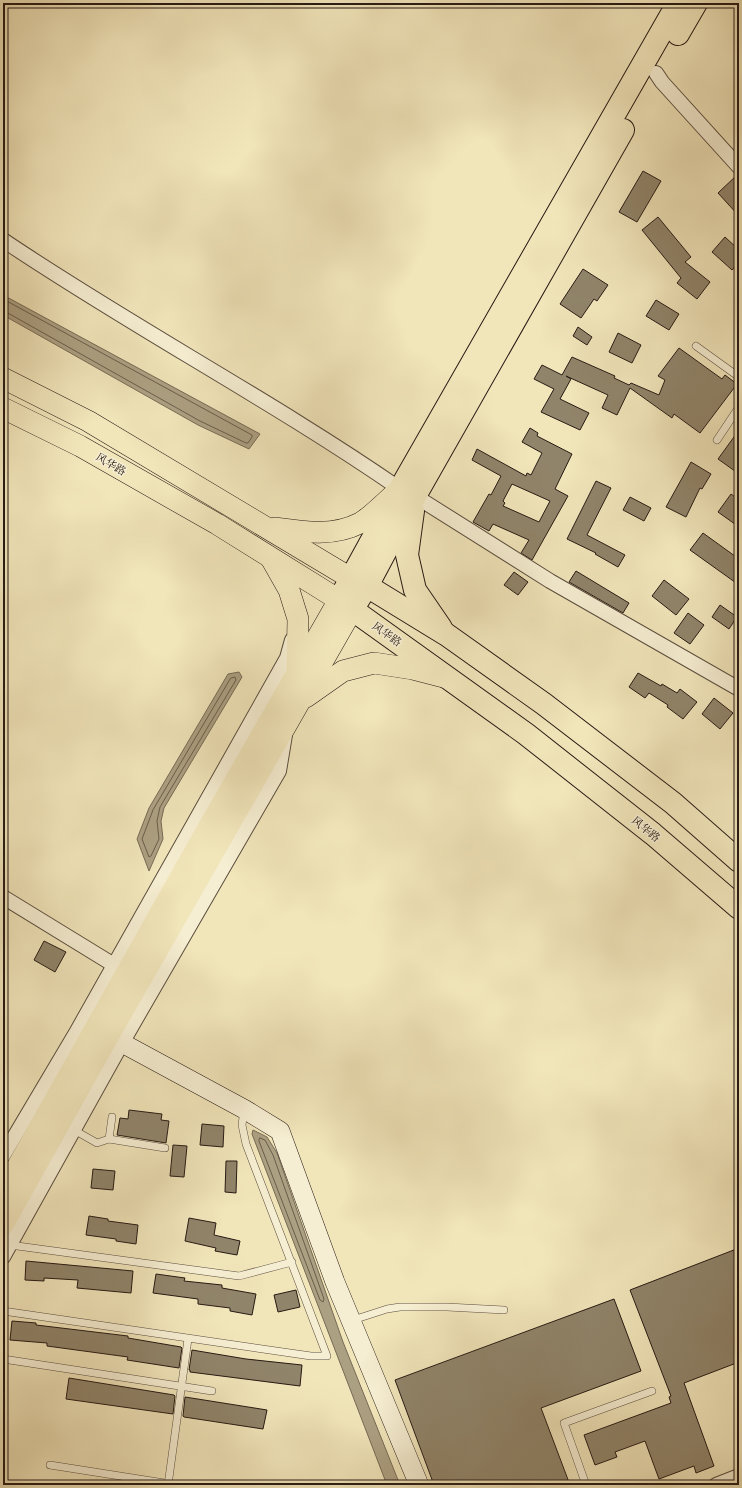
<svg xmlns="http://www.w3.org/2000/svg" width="742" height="1488" viewBox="0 0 742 1488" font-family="'IM FELL English','Noto Serif SC',serif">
  <rect width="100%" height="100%" fill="#f1e5ba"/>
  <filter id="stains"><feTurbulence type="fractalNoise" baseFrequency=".005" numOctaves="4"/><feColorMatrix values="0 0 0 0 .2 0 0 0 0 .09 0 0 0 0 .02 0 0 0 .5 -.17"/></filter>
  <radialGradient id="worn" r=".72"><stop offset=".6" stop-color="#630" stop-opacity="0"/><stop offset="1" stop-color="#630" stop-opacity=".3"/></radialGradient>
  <!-- water -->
  <g fill="#aca082" stroke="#776a56">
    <polygon points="3,295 260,434 249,449 198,425 3,315"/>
    <polygon points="239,672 242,677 164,808 161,821 163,839 149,871 137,839 149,808 228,674"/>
    <polygon points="253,1130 267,1137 277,1153 343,1342 400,1485 387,1485 252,1134"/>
  </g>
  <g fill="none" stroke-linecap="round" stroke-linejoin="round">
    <!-- shore -->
    <g stroke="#6a5d4b" stroke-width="1">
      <polyline points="3,299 252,435 252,437 248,443 246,443 200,421 6,312 3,312"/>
      <polygon points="231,678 235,677 236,680 160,807 157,821 159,839 151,856 149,857 142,839 153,810"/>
      <polygon points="260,1138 265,1140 273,1155 324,1299 323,1302 320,1300 259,1141"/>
    </g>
  </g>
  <!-- building -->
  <g fill="#90846a" stroke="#271a14" fill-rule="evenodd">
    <polygon points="643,171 661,181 637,222 619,212"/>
    <polygon points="737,175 739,175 739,216 718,193"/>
    <polygon points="658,217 691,257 685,262 710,282 697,299 677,283 681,278 642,230"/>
    <polygon points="725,237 739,250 739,262 732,270 712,252"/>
    <polygon points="583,269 608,285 597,301 594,299 581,318 560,304"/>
    <polygon points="656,300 679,314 669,330 646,316"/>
    <polygon points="578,327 592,337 587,345 573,336"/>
    <polygon points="618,333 641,345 632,363 609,352"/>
    <polygon points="679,348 722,379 725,375 737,384 700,433 674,414 672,418 630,388 617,415 602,408 608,395 566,376 571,379 560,399 589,413 580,430 541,412 554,389 534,379 542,365 562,375 572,357 615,376 614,378 629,385 631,383 659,395 665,380 658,376"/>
    <path d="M530,428L538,433L537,436L572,454L555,489L568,496L532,560L521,553L529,540L493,524L489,531L473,522L489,494L491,495L501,476L472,460L477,449L526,476L527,473L531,475L542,453L522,442ZM512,484L550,501L539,522L503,506L505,503L503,501Z"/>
    <polygon points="739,430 739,474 718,459"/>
    <polygon points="691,462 711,474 702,489 700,488 686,517 666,507"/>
    <polygon points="596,481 611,488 587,535 625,555 618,567 595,554 596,553 567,539"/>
    <polygon points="731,494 739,500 739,527 718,512"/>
    <polygon points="630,497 651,508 644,521 623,510"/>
    <polygon points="703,533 739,559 739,585 690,550"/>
    <polygon points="576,571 629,603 623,613 569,582"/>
    <polygon points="514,572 528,582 518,595 504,585"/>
    <polygon points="664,580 689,599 676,615 652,596"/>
    <polygon points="720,605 737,617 729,629 712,617"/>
    <polygon points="688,613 704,625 690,644 674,633"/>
    <polygon points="638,673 661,686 662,684 677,693 680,689 697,702 683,719 667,707 668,705 649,693 645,698 629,687"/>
    <polygon points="714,698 733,713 720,729 702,714"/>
    <polygon points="44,941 66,952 55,972 34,960"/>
    <polygon points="129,1110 162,1114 161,1120 169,1121 166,1143 117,1135 120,1118 128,1119"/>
    <polygon points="202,1124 224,1126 223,1147 200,1145"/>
    <polygon points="173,1145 187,1146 184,1177 170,1176"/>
    <polygon points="226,1161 237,1161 236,1193 225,1192"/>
    <polygon points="93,1169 115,1171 113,1190 91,1188"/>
    <polygon points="89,1216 108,1219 108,1221 138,1225 136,1244 116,1241 116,1239 86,1235"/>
    <polygon points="189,1218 216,1223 214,1235 240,1241 237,1255 215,1251 216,1248 185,1241"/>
    <polygon points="739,1248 739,1362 684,1383 714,1466 696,1473 694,1466 659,1479 645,1441 615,1452 617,1457 595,1465 584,1435 671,1403 669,1397 671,1396 630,1290"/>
    <polygon points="26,1261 133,1271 131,1293 77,1288 78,1280 44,1278 44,1281 25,1280"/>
    <polygon points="156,1274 185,1278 184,1281 222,1285 222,1288 256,1294 252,1315 230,1311 230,1308 198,1304 198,1299 153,1293"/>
    <polygon points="296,1290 300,1307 278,1312 274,1295"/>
    <polygon points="614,1299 641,1371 541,1408 570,1485 434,1485 395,1380"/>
    <polygon points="12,1321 36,1323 36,1325 128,1336 128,1338 181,1347 182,1348 179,1368 127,1360 128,1357 47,1346 47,1343 10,1340"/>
    <polygon points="192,1350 246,1359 302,1365 300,1386 190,1372 190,1370 189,1370"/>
    <polygon points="69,1378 174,1395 175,1396 173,1414 66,1399"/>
    <polygon points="185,1397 267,1410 263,1429 184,1417 183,1416"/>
  </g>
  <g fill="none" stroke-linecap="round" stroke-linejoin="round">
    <!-- lane casing -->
    <g stroke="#5a4d3e" stroke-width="8">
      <g id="lane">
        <polyline points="696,346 739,377"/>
        <polyline points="717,440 739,407"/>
        <polyline points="74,1130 97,1143 109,1139 165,1148"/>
        <polyline points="109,1139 112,1117"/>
        <polyline points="10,1245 239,1276 292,1262"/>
        <polyline points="3,1311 311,1356 327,1356 246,1144 242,1125 244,1110"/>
        <polyline points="353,1320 387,1309 400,1307 447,1307 504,1310"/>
        <polyline points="3,1359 212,1391"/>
        <polyline points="50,1465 177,1485"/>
        <polyline points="168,1485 188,1339"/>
        <polyline points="586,1485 564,1423 652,1391"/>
      </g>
    </g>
    <!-- street casing -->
    <g stroke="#5a4d3e" stroke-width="16">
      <g id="street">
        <polyline points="656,73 662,82 739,167"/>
        <path d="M3,240C132,327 271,400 400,489"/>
        <polyline points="415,496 550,581 739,689"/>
        <polyline points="3,897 114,965"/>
        <polyline points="3,1156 77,1031 287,658 292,640"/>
        <polyline points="3,1257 122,1043 279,771 285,735"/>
        <polyline points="716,1485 739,1476"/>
      </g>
    </g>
    <!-- secondary casing -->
    <g stroke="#271a14" stroke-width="20">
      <polyline id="secondary" points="104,1044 122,1043 244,1109 280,1131 335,1282 419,1485"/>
    </g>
    <!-- primary casing -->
    <g stroke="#271a14" stroke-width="22">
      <g id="primary">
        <polyline points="3,378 88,421 352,579"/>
        <polyline points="3,408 80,446 217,524 339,600 204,835 3,1192"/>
        <path d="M275,528C303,532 333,537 360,523C370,518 388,499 398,491"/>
        <polyline points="272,560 289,590 298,619 297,672"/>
        <polyline points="306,697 343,671 374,663 413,669 444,677"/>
        <polyline points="3,1225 104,1044 352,610"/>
      </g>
    </g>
    <!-- highway casing -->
    <g stroke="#271a14" stroke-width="24">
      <g id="highway">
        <polyline points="678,3 400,489 339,600 526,734 653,834 739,908"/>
        <polyline points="678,34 696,3"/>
        <polyline points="413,511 407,555 415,590 441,628"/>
        <polyline points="355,580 367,586 447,635 544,704 673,803 739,861"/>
        <polyline points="352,610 367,586 415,496 623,130"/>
      </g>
    </g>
    <!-- lane -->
    <use href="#lane" stroke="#f6eed2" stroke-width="7"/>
    <!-- street -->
    <use href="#street" stroke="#f6eed2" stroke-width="14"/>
    <!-- secondary -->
    <use href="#secondary" stroke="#f6eed2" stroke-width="19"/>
    <!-- primary -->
    <use href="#primary" stroke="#f1e5ba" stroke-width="21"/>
    <!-- highway -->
    <use href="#highway" stroke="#f1e5ba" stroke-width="22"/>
  </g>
  <g text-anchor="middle" stroke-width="3" stroke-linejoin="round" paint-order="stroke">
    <!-- street labels -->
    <g font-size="11" fill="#271a14" stroke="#f6eed2">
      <text transform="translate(111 464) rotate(30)" y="4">风华路</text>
      <text transform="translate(387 634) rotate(35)" y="4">风华路</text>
      <text transform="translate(646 829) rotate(39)" y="4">风华路</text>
    </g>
  </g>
  <!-- margin -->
  <rect width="742" height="1488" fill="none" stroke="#f1e5ba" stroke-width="16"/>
  <rect x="4" y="4" width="734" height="1480" fill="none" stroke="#271a14" stroke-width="2"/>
  <rect x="8" y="8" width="726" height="1472" fill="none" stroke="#271a14"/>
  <rect width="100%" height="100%" filter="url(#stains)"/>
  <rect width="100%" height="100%" fill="url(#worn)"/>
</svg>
